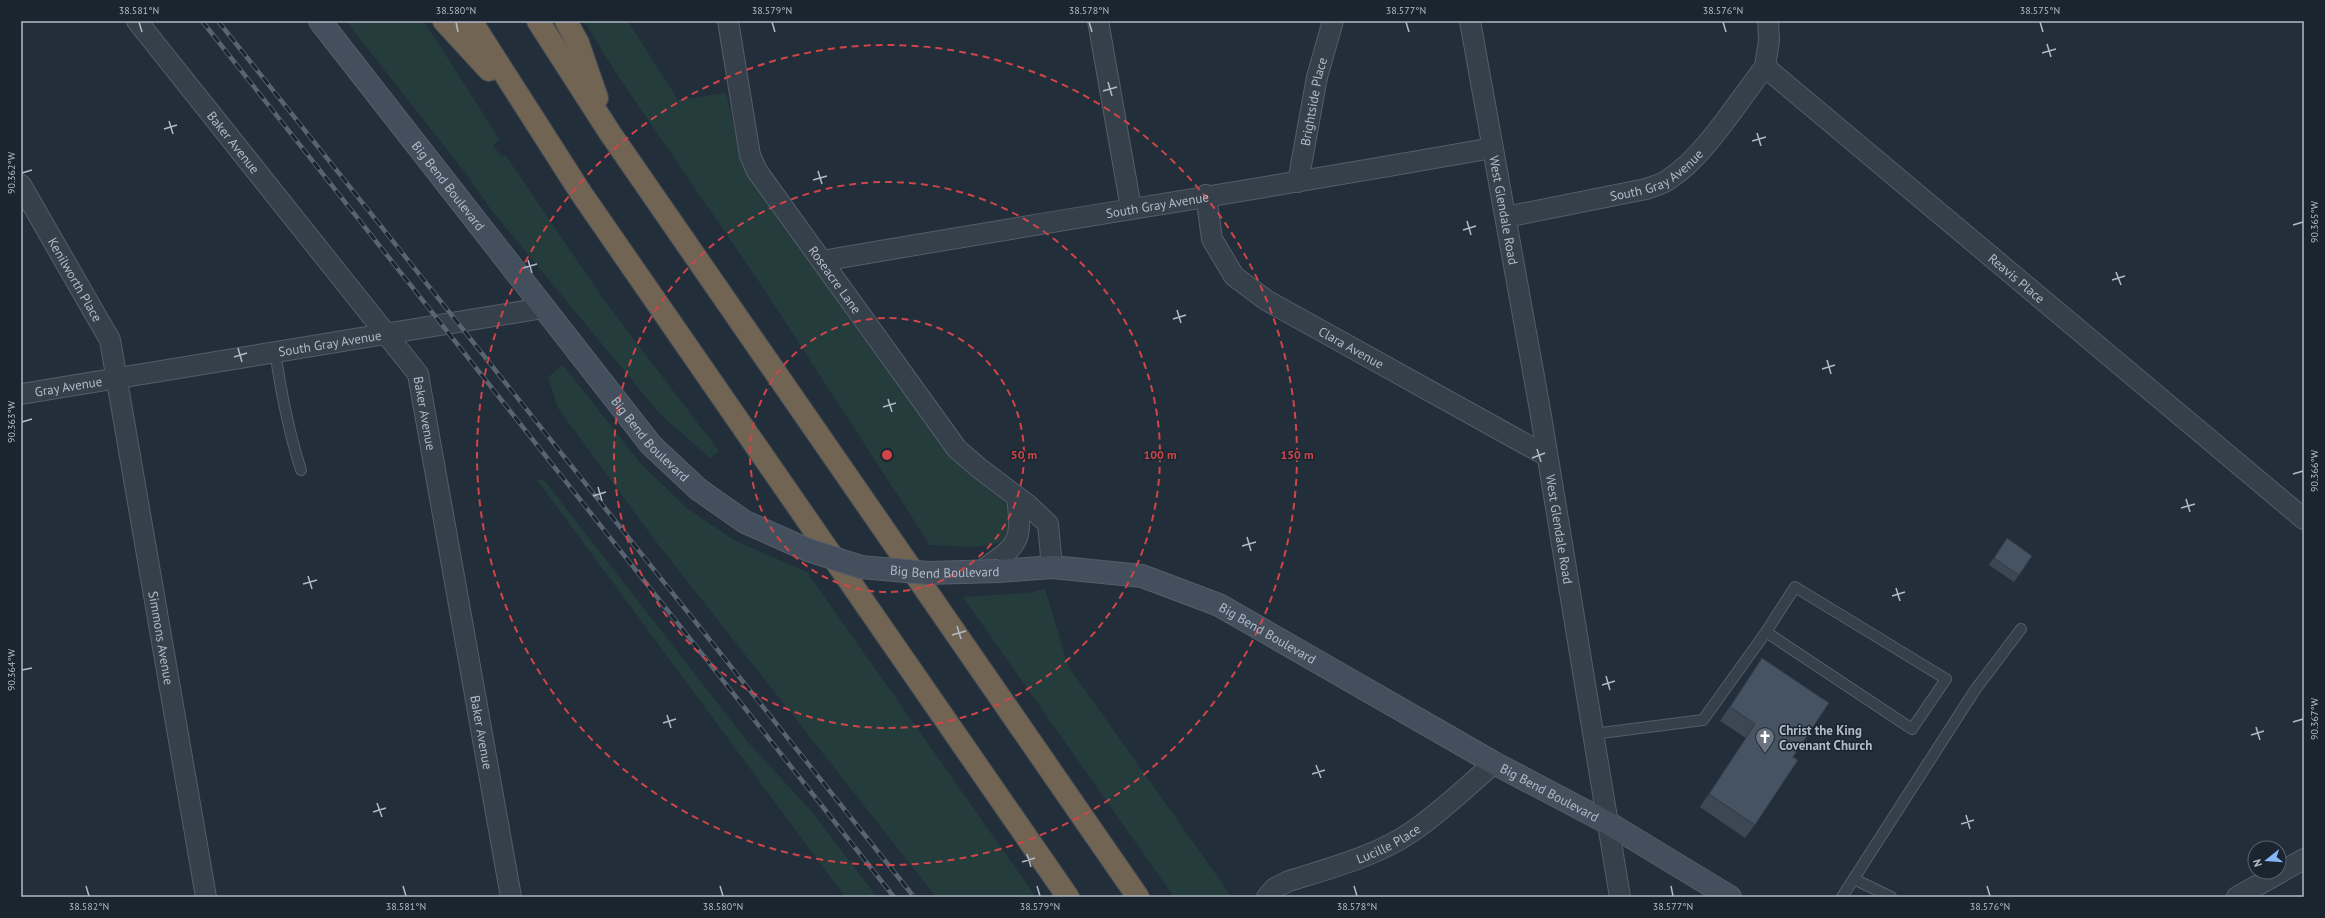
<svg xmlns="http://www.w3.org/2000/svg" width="2325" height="918" viewBox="0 0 2325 918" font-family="'PT Sans',sans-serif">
  <rect width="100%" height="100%" fill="#222e3a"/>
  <!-- green -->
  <g fill="#253c3d">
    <polygon points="346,21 424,21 500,140 493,145 501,156 506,156 604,300 719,451 710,458 659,413 492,211 467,175"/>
    <path d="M584,21H628L678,100L726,93C735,130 739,161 760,193L881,363L942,444L971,475L991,488L1004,501L1013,514C1012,521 1011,530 1008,536C1000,552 947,545 930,545L760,283L618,76Z"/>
    <polygon points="563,365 641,464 688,509 734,540 807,572 1036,897 936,897 654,539 558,408 548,377"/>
    <polygon points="537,480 544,480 747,741 812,812 877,897 845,897"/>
    <polygon points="1045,589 1068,666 1232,897 1174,897 963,597 1028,593"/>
  </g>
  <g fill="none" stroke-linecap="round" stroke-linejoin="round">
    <!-- service casing -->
    <g stroke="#545d69" stroke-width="12">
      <g id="service">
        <path d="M275,351C281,392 288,430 301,470"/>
        <polyline points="1593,734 1703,720 1766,632 1912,729 1946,679 1795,587 1766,632"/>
        <polyline points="1854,879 1891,897"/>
        <polyline points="1842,897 1975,690 2021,629"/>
      </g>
    </g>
    <!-- minor casing -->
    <g stroke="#545d69" stroke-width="22">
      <g id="minor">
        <path id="s1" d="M137,21L418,374L511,897"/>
        <path id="s2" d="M728,21L750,155L757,171L957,449L979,468L1028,505L1048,524L1052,567"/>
        <polyline points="1098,21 1131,208"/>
        <path id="s3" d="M1470,21L1540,410L1620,897"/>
        <path id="s4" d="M1768,21L1769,40L1765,67L2304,519"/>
        <path id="s5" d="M1298,182L1317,77L1333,21"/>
        <path id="s6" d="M21,185L110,340L206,897"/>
        <path id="s7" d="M1206,195L1212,239L1234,276L1266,300L1547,456"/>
        <path id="s8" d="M1506,217L1646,189C1654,186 1663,184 1669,179C1705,156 1738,101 1765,67"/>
        <path id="s9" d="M822,261C1045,222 1269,188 1492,148"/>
        <path id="s10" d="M21,394L543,308"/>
        <path d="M981,571C1018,545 1023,544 1017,497"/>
        <path id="s11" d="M1267,897L1275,888L1289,881C1331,868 1377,856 1413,831C1442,811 1468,786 1494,763"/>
        <polyline points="2237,897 2304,859"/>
      </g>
    </g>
    <!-- secondary casing -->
    <g stroke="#545d69" stroke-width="24">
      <g id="secondary">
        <path id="s12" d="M320,21L651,445L698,489"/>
        <path id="s13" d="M999,571L1052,567L1142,576L1219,605L1494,763L1608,823L1730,897"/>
      </g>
    </g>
    <!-- motorway casing -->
    <g stroke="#414a55" stroke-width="24">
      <g id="motorway">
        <polyline points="444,21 489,70"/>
        <polyline points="471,21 581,193 1068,897"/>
        <polyline points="538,21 610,133 1138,897"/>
        <polyline points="566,21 578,43 597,98"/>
      </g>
    </g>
    <!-- service -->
    <use href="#service" stroke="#36404b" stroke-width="10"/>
    <!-- minor -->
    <use href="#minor" stroke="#36404b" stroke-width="20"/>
    <!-- secondary -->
    <use href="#secondary" stroke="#444f5e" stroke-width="22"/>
    <!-- motorway -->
    <use href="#motorway" stroke="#716453" stroke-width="22"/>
    <!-- rail casing -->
    <g stroke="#586472" stroke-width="4.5">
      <g id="rail">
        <polyline points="202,21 894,897"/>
        <polyline points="218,21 914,897"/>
      </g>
    </g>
    <!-- rail -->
    <use href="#rail" stroke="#1b252f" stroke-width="3" stroke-dasharray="9" stroke-linecap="butt"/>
    <!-- secondary-bridge casing -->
    <g stroke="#545d69" stroke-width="24" stroke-linecap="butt">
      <g id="secondary-bridge">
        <path id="s14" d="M698,489L745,522L808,550L861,567L928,573L999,571"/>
      </g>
    </g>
    <!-- secondary-bridge -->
    <use href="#secondary-bridge" stroke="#444f5e" stroke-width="22"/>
  </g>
  <!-- wall -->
  <g fill="#3c4754">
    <polygon points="2007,538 2032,556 2014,582 1989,565"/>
    <polygon points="1762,658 1793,757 1755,825 1745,838 1700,807 1746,738 1720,721"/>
  </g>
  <!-- building -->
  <g fill="#465362" stroke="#313a45">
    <polygon points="2007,538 2032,556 2019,575 1994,558"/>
    <polygon points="1762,658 1829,703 1793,757 1798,760 1755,825 1709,794 1755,724 1730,707"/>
  </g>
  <!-- ticks -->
  <path fill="none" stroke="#b1bac7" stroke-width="1.5" d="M139,22L142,32M456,22L458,32M772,22L775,32M1089,22L1092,32M1406,22L1409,32M1723,22L1726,32M2040,22L2043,32M2047,44L2051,57M2042,53L2056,49M1108,82L1112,96M1103,91L1117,87M169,121L173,134M164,129L177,125M1757,133L1761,146M1752,141L1766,137M818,171L822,184M22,173L32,170M813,180L827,176M1467,221L1471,235M2293,225L2303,222M1463,230L1476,226M528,260L532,273M523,268L537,264M2116,272L2121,285M2112,280L2125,276M1177,310L1181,323M1173,319L1186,315M238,348L242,362M234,357L247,353M1827,360L1831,374M1822,369L1835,365M888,399L892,412M883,407L896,403M22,422L32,419M1537,449L1541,462M1532,458L1545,453M2293,474L2303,471M598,487L602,501M593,496L606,492M2186,499L2190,512M2181,508L2195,504M1247,537L1251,551M1242,546L1256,542M308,576L312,589M303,584L317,580M1896,588L1900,601M1892,596L1905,592M957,626L961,639M952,635L966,631M22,670L32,668M1606,676L1610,690M1602,685L1615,681M667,715L671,728M2293,722L2303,719M663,723L676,719M2256,727L2260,740M2251,735L2264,731M1316,765L1321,778M1312,774L1325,770M377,803L382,817M373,812L386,808M1966,815L1970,829M1961,824L1974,820M1027,854L1031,867M1022,862L1035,858M86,886L89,896M403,886L406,896M720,886L723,896M1037,886L1040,896M1354,886L1357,896M1671,886L1673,896M1987,886L1990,896"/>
  <!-- distance rings -->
  <g fill="none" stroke="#cf4548" stroke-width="2" stroke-dasharray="7 5">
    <circle cx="887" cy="455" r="137"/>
    <circle cx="887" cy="455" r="273"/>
    <circle cx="887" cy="455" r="410"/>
  </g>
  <!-- icons -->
  <defs>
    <g id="church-pin" transform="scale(1)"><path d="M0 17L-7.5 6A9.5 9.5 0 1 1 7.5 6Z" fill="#6b7280" stroke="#1b252f"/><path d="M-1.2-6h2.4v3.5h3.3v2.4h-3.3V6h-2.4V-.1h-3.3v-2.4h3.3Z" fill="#fff"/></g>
  </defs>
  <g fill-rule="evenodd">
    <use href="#church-pin" x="1765" y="737"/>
  </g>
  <g text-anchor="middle" stroke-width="3" stroke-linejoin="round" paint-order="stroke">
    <!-- street labels -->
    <g font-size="13" fill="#b1bac7" stroke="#1b252f">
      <text dy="5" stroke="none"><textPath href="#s5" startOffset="82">Brightside Place</textPath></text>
      <text dy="5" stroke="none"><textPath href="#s1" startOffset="155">Baker Avenue</textPath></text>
      <text dy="5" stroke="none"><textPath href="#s8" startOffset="158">South Gray Avenue</textPath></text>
      <text dy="5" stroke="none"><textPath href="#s12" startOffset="209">Big Bend Boulevard</textPath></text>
      <text dy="5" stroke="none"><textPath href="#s9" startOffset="340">South Gray Avenue</textPath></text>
      <text dy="5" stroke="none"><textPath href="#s3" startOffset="192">West Glendale Road</textPath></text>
      <text dy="5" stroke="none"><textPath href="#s4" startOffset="375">Reavis Place</textPath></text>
      <text dy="5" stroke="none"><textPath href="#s6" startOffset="109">Kenilworth Place</textPath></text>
      <text dy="5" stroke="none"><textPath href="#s2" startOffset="287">Roseacre Lane</textPath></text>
      <text dy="5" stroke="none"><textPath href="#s10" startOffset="313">South Gray Avenue</textPath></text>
      <text dy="5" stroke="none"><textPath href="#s7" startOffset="225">Clara Avenue</textPath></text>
      <text dy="5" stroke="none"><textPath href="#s10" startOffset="48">Gray Avenue</textPath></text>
      <text dy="5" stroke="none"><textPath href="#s1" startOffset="491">Baker Avenue</textPath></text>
      <text dy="5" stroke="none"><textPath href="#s12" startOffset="533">Big Bend Boulevard</textPath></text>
      <text dy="5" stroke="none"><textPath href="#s3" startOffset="516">West Glendale Road</textPath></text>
      <text dy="5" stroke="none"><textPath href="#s14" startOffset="266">Big Bend Boulevard</textPath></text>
      <text dy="5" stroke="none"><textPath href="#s13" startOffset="282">Big Bend Boulevard</textPath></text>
      <text dy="5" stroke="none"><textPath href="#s6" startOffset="481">Simmons Avenue</textPath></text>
      <text dy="5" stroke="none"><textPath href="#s1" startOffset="815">Baker Avenue</textPath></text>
      <text dy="5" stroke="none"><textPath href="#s13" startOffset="606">Big Bend Boulevard</textPath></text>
      <text dy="5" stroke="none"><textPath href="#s11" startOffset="134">Lucille Place</textPath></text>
    </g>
    <!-- poi labels -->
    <g font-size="13" font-weight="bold" fill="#b1bac7" stroke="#1b252f" text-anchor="start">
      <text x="1779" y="735">Christ the King<tspan x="1779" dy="15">Covenant Church</tspan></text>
    </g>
  </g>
  <circle cx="887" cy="455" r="6" fill="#cf4548" stroke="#1b252f" stroke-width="2"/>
  <g font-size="12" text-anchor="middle" font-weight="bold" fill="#cf4548" stroke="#1b252f" stroke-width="3" stroke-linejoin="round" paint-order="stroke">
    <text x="1024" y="459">50 m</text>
    <text x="1160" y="459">100 m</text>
    <text x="1297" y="459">150 m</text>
  </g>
  <!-- border -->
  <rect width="2325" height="918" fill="none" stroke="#1b252f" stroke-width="44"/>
  <!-- north arrow -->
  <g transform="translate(2267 860) rotate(253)"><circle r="19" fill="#1b252f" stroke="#57616c"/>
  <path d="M0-3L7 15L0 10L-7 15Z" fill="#86b7f7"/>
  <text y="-6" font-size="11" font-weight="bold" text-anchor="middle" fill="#b1bac7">N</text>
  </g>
  <rect x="22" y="22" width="2281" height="874" fill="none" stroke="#b1bac7" stroke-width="1.5"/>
  <g font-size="10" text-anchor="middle" fill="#b1bac7">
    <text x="139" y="14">38.581°N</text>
    <text x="456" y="14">38.580°N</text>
    <text x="772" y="14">38.579°N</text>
    <text x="1089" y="14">38.578°N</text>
    <text x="1406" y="14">38.577°N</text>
    <text x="1723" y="14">38.576°N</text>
    <text x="2040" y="14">38.575°N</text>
    <text transform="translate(11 173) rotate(-90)" y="4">90.362°W</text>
    <text transform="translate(2314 222) rotate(-90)" y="4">90.365°W</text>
    <text transform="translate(11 422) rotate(-90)" y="4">90.363°W</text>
    <text transform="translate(2314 471) rotate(-90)" y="4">90.366°W</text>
    <text transform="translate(11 670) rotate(-90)" y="4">90.364°W</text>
    <text transform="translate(2314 719) rotate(-90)" y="4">90.367°W</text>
    <text x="89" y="910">38.582°N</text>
    <text x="406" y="910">38.581°N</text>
    <text x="723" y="910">38.580°N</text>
    <text x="1040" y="910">38.579°N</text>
    <text x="1357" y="910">38.578°N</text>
    <text x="1673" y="910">38.577°N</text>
    <text x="1990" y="910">38.576°N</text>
  </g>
</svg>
